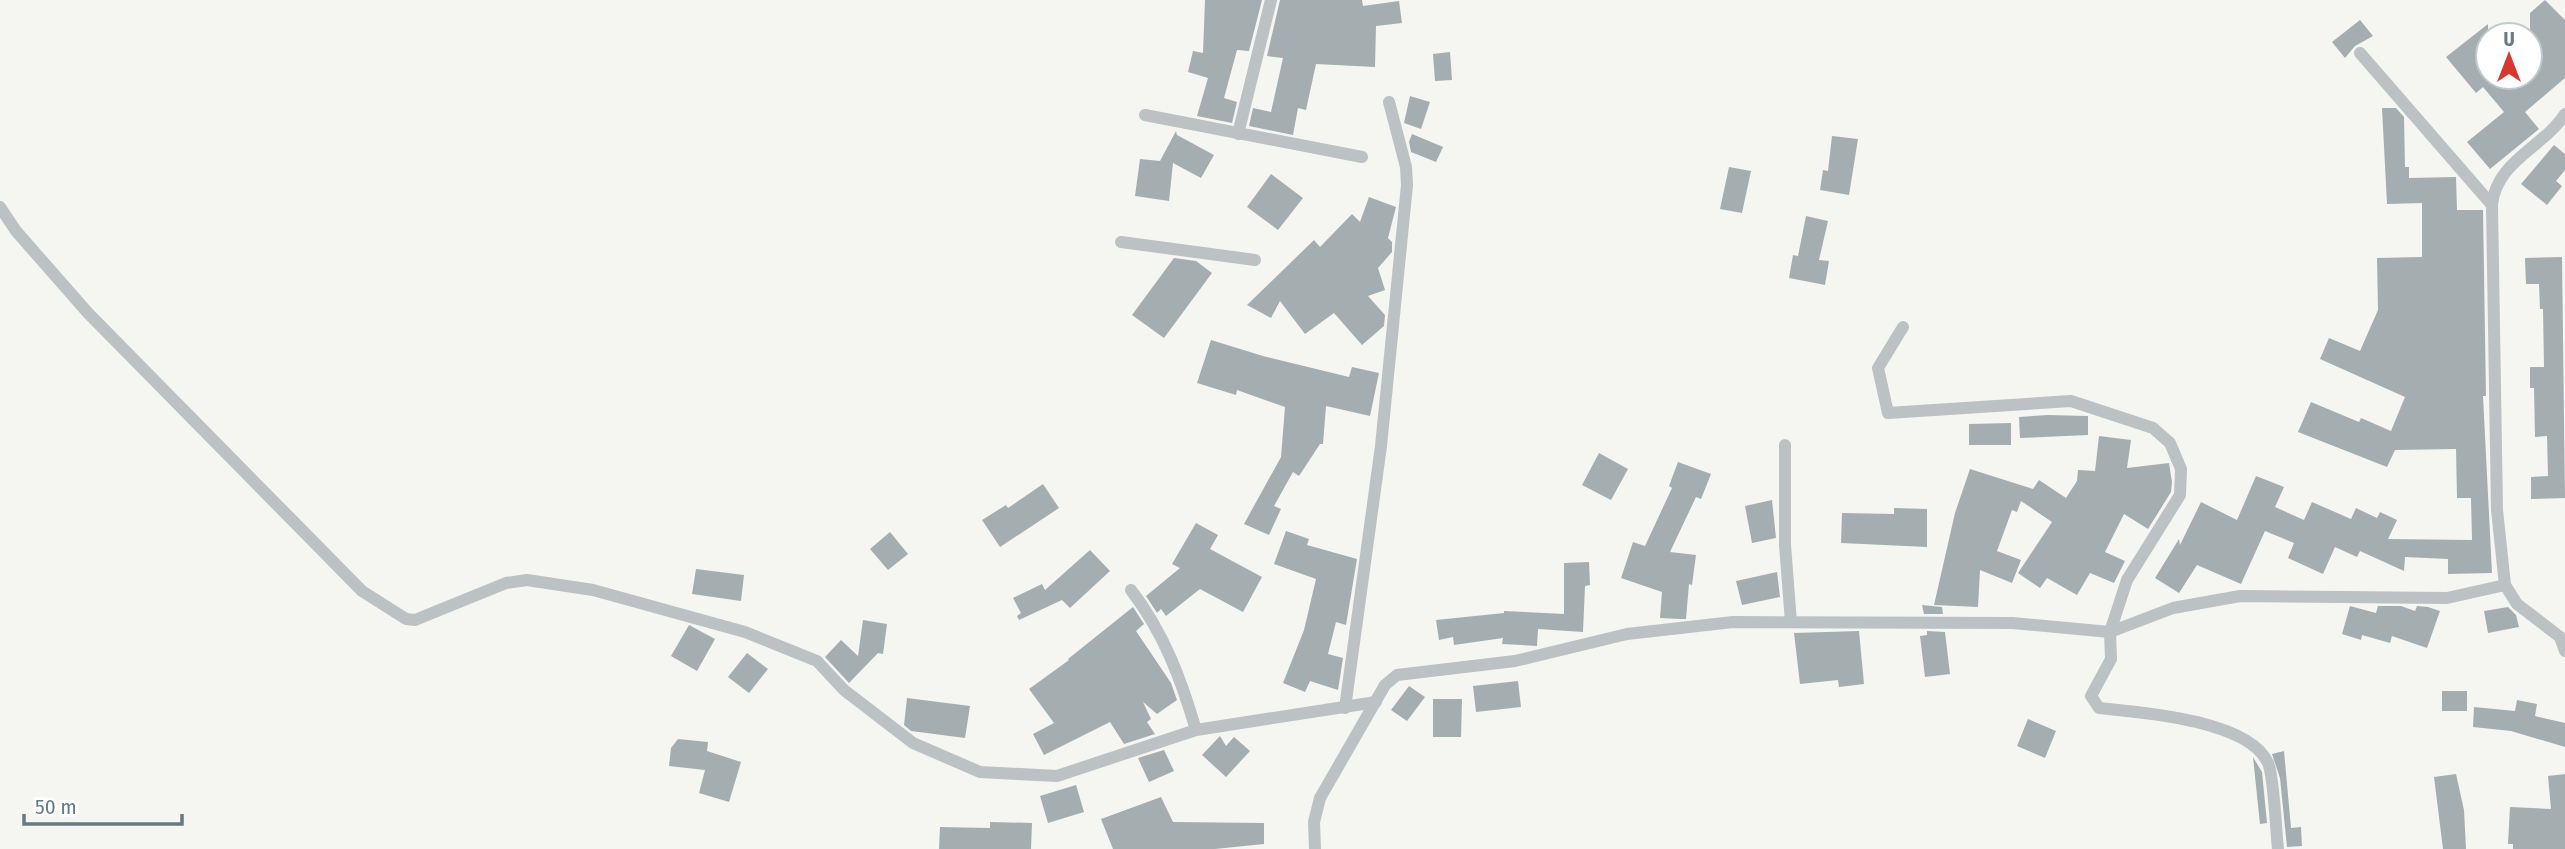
<svg xmlns="http://www.w3.org/2000/svg" width="2565" height="849" viewBox="0 0 2565 849" font-family="'Fira Sans Condensed',sans-serif">
  <rect width="100%" height="100%" fill="#f5f5f2"/>
  <!-- building -->
  <g fill="#a4aeb1">
    <polygon points="1205,0 1262,0 1249,51 1237,50 1224,98 1237,102 1232,123 1197,116 1208,78 1188,72 1193,51 1203,53"/>
    <polygon points="1280,0 1362,0 1363,6 1399,1 1402,23 1376,26 1375,67 1316,64 1306,110 1298,108 1293,135 1249,126 1253,108 1271,112 1283,58 1267,56"/>
    <polygon points="2545,0 2565,20 2565,78 2525,112 2539,129 2490,169 2467,142 2504,112 2483,87 2476,93 2446,57 2488,24 2488,77 2530,77 2530,13"/>
    <polygon points="2360,20 2373,36 2355,46 2345,58 2332,42"/>
    <polygon points="1450,52 1452,80 1435,81 1433,54"/>
    <polygon points="1410,96 1430,102 1421,129 1404,123"/>
    <polygon points="2382,108 2396,108 2404,117 2405,167 2409,167 2409,178 2456,177 2457,210 2483,210 2486,396 2483,396 2492,573 2448,574 2448,559 2405,557 2404,571 2360,551 2357,557 2335,547 2323,574 2288,558 2294,543 2265,531 2241,584 2197,565 2179,593 2155,578 2179,539 2180,545 2201,502 2237,520 2256,476 2284,487 2275,507 2304,520 2312,502 2351,519 2356,508 2377,518 2380,512 2397,520 2388,539 2472,540 2471,498 2457,498 2456,449 2395,450 2387,467 2298,432 2311,402 2359,422 2361,418 2391,431 2405,397 2320,359 2329,338 2360,351 2378,310 2377,258 2422,257 2422,203 2387,204"/>
    <polygon points="1176,131 1177,135 1214,155 1201,178 1173,163 1169,201 1135,196 1140,159 1160,161"/>
    <polygon points="1412,134 1443,147 1436,162 1411,152 1409,142"/>
    <polygon points="1832,136 1858,139 1849,195 1820,190 1823,170 1828,171"/>
    <polygon points="2554,145 2565,154 2565,170 2556,181 2562,186 2547,205 2521,184"/>
    <polygon points="1729,167 1751,171 1742,213 1720,209"/>
    <polygon points="1271,174 1303,198 1278,230 1247,207"/>
    <polygon points="1369,197 1396,207 1388,238 1392,242 1392,252 1378,268 1385,290 1368,296 1385,315 1384,326 1362,345 1334,313 1305,334 1280,301 1271,318 1247,305 1314,240 1320,247 1352,214 1360,222"/>
    <polygon points="1806,216 1828,221 1819,260 1829,261 1825,285 1789,278 1793,255 1798,256"/>
    <polygon points="2562,257 2565,498 2531,499 2531,477 2548,476 2547,436 2535,437 2534,388 2530,388 2530,367 2544,367 2543,309 2540,309 2539,284 2526,284 2525,258"/>
    <polygon points="1174,258 1196,261 1212,273 1164,338 1132,315"/>
    <polygon points="1211,340 1263,356 1349,377 1352,367 1379,373 1370,416 1326,406 1323,444 1320,444 1299,476 1293,472 1274,506 1281,509 1269,535 1244,524 1281,457 1285,407 1237,390 1236,395 1197,383"/>
    <polygon points="2048,415 2088,416 2088,435 2020,438 2019,417"/>
    <polygon points="2011,423 2011,445 1969,445 1969,424"/>
    <polygon points="2099,436 2131,440 2127,468 2169,463 2172,482 2171,492 2148,529 2124,514 2105,552 2125,561 2114,583 2090,573 2077,595 2047,578 2040,588 2018,573 2052,522 2021,501 2017,512 2012,510 1997,551 2021,560 2012,583 1980,570 1978,607 1934,605 1955,513 1970,469 2033,489 2039,480 2066,498 2077,481 2078,470 2095,471"/>
    <polygon points="1599,453 1628,469 1611,500 1582,485"/>
    <polygon points="1678,462 1711,474 1701,499 1696,497 1670,552 1696,555 1692,585 1689,584 1686,619 1679,619 1660,618 1662,592 1621,578 1633,542 1645,546 1672,488 1669,486"/>
    <polygon points="1043,484 1059,508 1000,547 982,520 1006,505 1008,508"/>
    <polygon points="1772,500 1776,538 1752,543 1745,506"/>
    <polygon points="1894,508 1927,509 1927,547 1841,543 1842,513 1894,514"/>
    <polygon points="1196,523 1218,535 1210,549 1262,577 1243,612 1200,589 1166,616 1161,609 1157,613 1146,596 1180,568 1172,564"/>
    <polygon points="1286,531 1309,539 1307,545 1357,559 1346,625 1336,622 1328,654 1343,658 1338,690 1310,681 1305,692 1283,683 1304,630 1316,579 1274,564"/>
    <polygon points="890,532 908,554 888,570 870,549"/>
    <polygon points="1090,550 1110,571 1070,608 1062,600 1019,620 1017,616 1021,613 1013,598 1042,584 1045,590"/>
    <polygon points="1589,562 1590,585 1585,586 1583,632 1538,629 1537,646 1502,644 1503,638 1454,645 1453,637 1439,640 1436,620 1504,613 1504,611 1564,614 1564,563"/>
    <polygon points="696,569 744,575 741,601 692,594"/>
    <polygon points="1777,572 1780,597 1742,605 1736,581"/>
    <polygon points="1922,605 1942,607 1943,614 1924,614"/>
    <polygon points="2350,606 2376,613 2378,606 2401,606 2415,611 2417,606 2428,607 2440,611 2427,648 2392,636 2390,643 2362,635 2361,640 2342,634"/>
    <polygon points="1133,607 1144,624 1136,631 1171,683 1177,700 1157,714 1143,702 1151,719 1147,722 1155,734 1124,744 1110,722 1044,755 1033,734 1054,723 1029,689 1069,660 1068,659"/>
    <polygon points="2508,607 2516,615 2519,627 2488,633 2484,611"/>
    <polygon points="863,620 887,624 883,654 878,653 849,683 825,657 841,640 858,656"/>
    <polygon points="689,625 715,639 697,671 671,656"/>
    <polygon points="1859,631 1864,684 1839,687 1838,680 1800,684 1794,633"/>
    <polygon points="1927,631 1945,632 1950,674 1925,677 1920,636 1927,635"/>
    <polygon points="747,653 768,669 749,693 728,677"/>
    <polygon points="1518,681 1521,707 1476,712 1473,686"/>
    <polygon points="1409,686 1425,697 1407,721 1391,710"/>
    <rect x="2442" y="691" width="25" height="20"/>
    <polygon points="907,698 970,706 965,738 911,731 904,725"/>
    <polygon points="1433,699 1462,699 1461,737 1433,737"/>
    <polygon points="2517,700 2537,704 2535,716 2565,723 2565,747 2511,731 2473,727 2474,707 2515,711"/>
    <polygon points="2028,719 2056,731 2045,758 2017,746"/>
    <polygon points="1220,736 1226,746 1234,737 1250,751 1226,777 1202,755"/>
    <polygon points="678,739 708,742 707,751 741,762 729,802 699,793 705,770 669,766 671,748"/>
    <polygon points="1164,750 1174,771 1149,782 1138,758"/>
    <polygon points="2284,751 2291,828 2301,827 2302,846 2287,847 2280,778 2272,754"/>
    <polygon points="2253,757 2262,772 2267,823 2260,824"/>
    <polygon points="2456,774 2464,810 2466,849 2443,849 2434,777"/>
    <polygon points="2565,774 2565,849 2513,849 2513,844 2508,844 2510,807 2551,809 2548,776"/>
    <polygon points="1076,785 1084,812 1048,823 1040,796"/>
    <polygon points="1161,797 1173,822 1264,823 1264,844 1215,849 1113,849 1101,819"/>
    <polygon points="990,822 1032,823 1031,849 939,849 940,827 990,828"/>
  </g>
  <g fill="none" stroke-linecap="round" stroke-linejoin="round">
    <!-- minor -->
    <g stroke="#bcc1c3" stroke-width="12">
      <polyline points="2360,53 2492,205"/>
      <path d="M2565,114C2544,147 2496,161 2492,205L2497,510L2505,585L2517,604L2560,637L2565,651"/>
      <polyline points="1145,115 1362,157"/>
      <polyline points="1238,134 1271,0"/>
      <polyline points="0,207 16,231 88,313 362,591 406,619 415,620 506,583 527,580 593,590 745,632 817,661 844,690 913,743 980,772 1057,776 1196,730 1376,702"/>
      <polyline points="1121,242 1255,260"/>
      <path d="M1903,327L1878,368L1888,413L2071,401L2153,428L2170,443L2181,469L2180,495L2127,580L2110,632L2111,659L2091,696L2099,708C2140,712 2249,720 2268,763C2274,775 2276,833 2278,849"/>
      <polyline points="1785,445 1785,545 1791,622"/>
      <path d="M1131,590C1164,633 1181,679 1196,730"/>
      <polyline points="1345,708 1381,446 1407,185 1406,167 1389,102"/>
      <polyline points="1315,849 1314,822 1320,798 1385,685 1397,675 1515,661 1627,634 1733,622 2012,623 2110,632 2173,608 2240,596 2447,598 2505,585"/>
    </g>
  </g>
  <!-- north arrow -->
  <g transform="translate(2509 56)"><circle r="33" fill="#ffffff" stroke="#c2cacd" stroke-width="2"/>
  <path d="M0-5L12 26L0 18L-12 26Z" fill="#d63831"/>
  <text y="-10" font-size="19" font-weight="bold" text-anchor="middle" fill="#667a81">U</text>
  </g>
  <!-- scale -->
  <path d="M24 814v10h158v-10" fill="none" stroke="#667a81" stroke-width="3.5"/>
  <text x="35" y="814" font-size="21" fill="#667a81" stroke="#ffffff" stroke-width="5" paint-order="stroke">50 m</text>
</svg>
